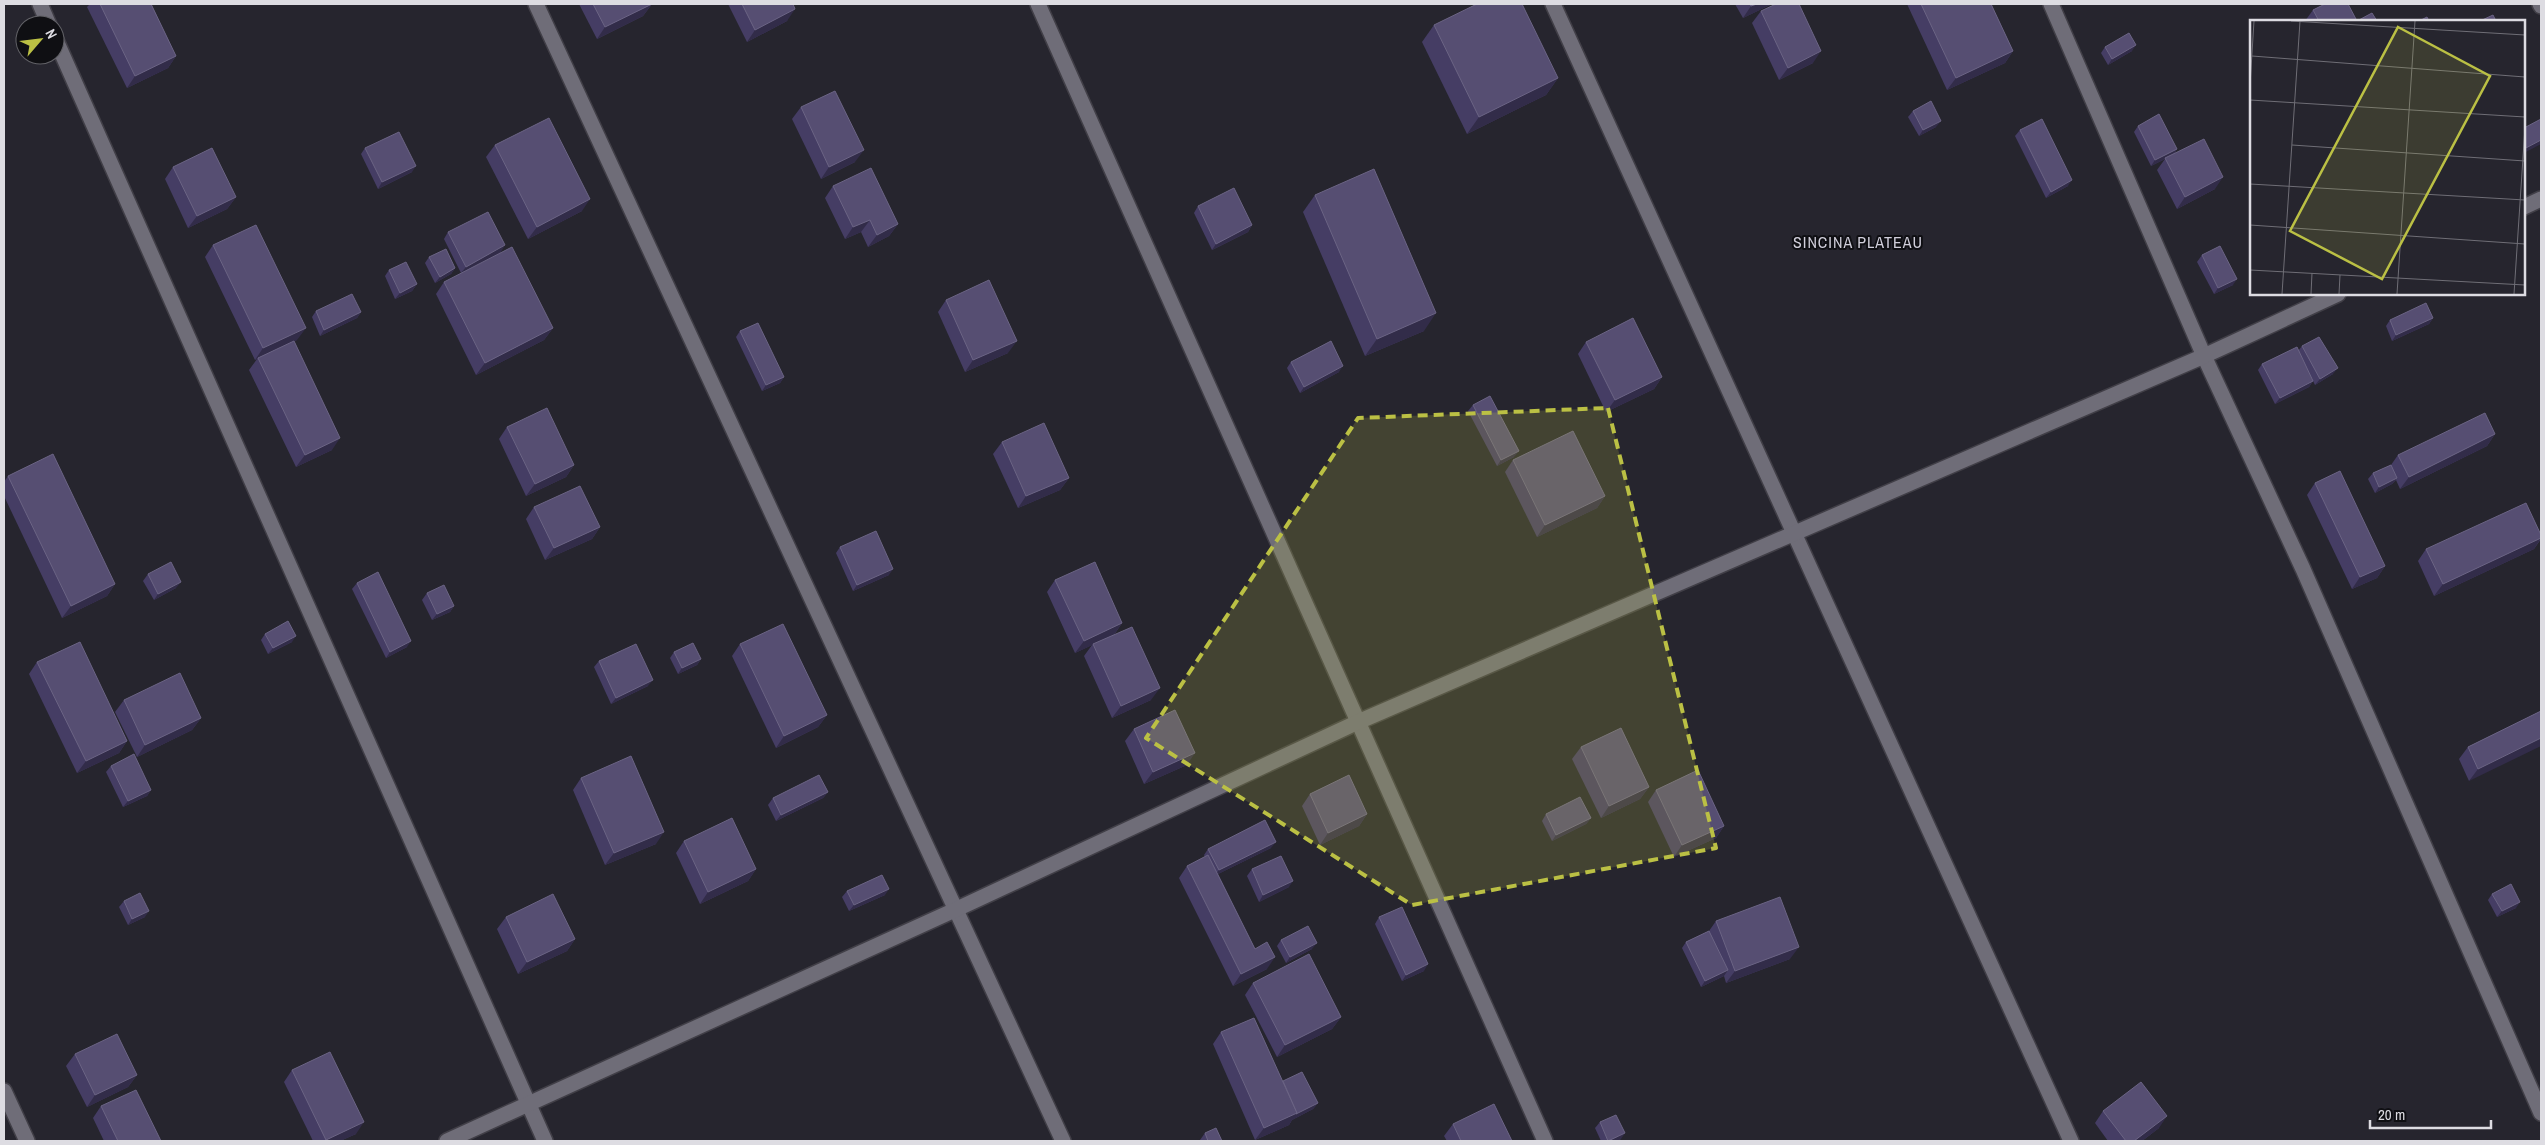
<svg xmlns="http://www.w3.org/2000/svg" width="2545" height="1145" viewBox="0 0 2545 1145" font-family="'Archivo Narrow',sans-serif">
  <rect width="100%" height="100%" fill="#26252e"/>
  <g fill="none" stroke-linecap="round" stroke-linejoin="round">
    <!-- minor casing -->
    <g stroke="#413f47" stroke-width="18">
      <g id="minor">
        <polyline points="40,4 49,25"/>
        <polyline points="536,4 1063,1141"/>
        <polyline points="1038,4 1545,1141"/>
        <polyline points="1553,4 2071,1141"/>
        <polyline points="2051,4 2204,356 2303,569 2541,1113"/>
        <polyline points="2540,4 2541,6"/>
        <polyline points="55,38 545,1141"/>
        <polyline points="2524,207 2541,199"/>
        <polyline points="4,1091 27,1141"/>
        <polyline points="447,1141 957,909 1358,722 2204,356 2338,294"/>
      </g>
    </g>
    <!-- minor -->
    <use href="#minor" stroke="#6f6d78" stroke-width="15"/>
  </g>
  <!-- wall -->
  <g fill="#453d64">
    <polygon points="90,4 151,4 176,56 168,68 127,88 87,7"/>
    <polygon points="579,4 652,4 643,16 597,39"/>
    <polygon points="728,4 793,4 787,21 747,42"/>
    <polygon points="1735,4 1772,4 1743,18"/>
    <polygon points="1907,4 1991,4 2013,51 2005,63 1947,90"/>
    <polygon points="2313,10 2357,21 2377,21 2305,21"/>
    <polygon points="1761,11 1813,63 1779,80 1752,23"/>
    <polygon points="1434,25 1558,78 1546,95 1467,134 1422,42"/>
    <polygon points="2105,47 2132,51 2108,65 2101,53"/>
    <polygon points="801,107 855,162 821,179 792,119"/>
    <polygon points="1913,111 1936,127 1919,136 1908,117"/>
    <polygon points="2138,126 2177,149 2174,154 2215,189 2177,209 2157,170 2165,159 2151,166 2134,132"/>
    <polygon points="2020,130 2068,186 2046,198 2015,136"/>
    <polygon points="495,145 582,211 528,239 486,157"/>
    <polygon points="365,148 412,172 378,189 361,154"/>
    <polygon points="173,167 236,197 227,209 188,228 165,179"/>
    <polygon points="833,186 898,224 889,236 868,247 861,232 845,239 825,198"/>
    <polygon points="1315,195 1424,331 1365,356 1303,212"/>
    <polygon points="1198,206 1252,225 1248,232 1212,250 1194,213"/>
    <polygon points="448,232 501,252 461,273 444,239"/>
    <polygon points="213,245 297,340 294,341 332,450 296,467 249,370 257,359 255,360 205,257"/>
    <polygon points="2202,255 2233,285 2214,294 2197,262"/>
    <polygon points="429,257 455,268 451,274 435,283 425,263"/>
    <polygon points="389,270 417,284 412,291 395,299 385,276"/>
    <polygon points="444,282 553,328 544,340 476,375 436,294"/>
    <polygon points="946,300 1008,353 965,372 938,312"/>
    <polygon points="316,311 361,312 357,318 320,336 312,317"/>
    <polygon points="2433,318 2429,324 2392,341 2386,326 2390,320"/>
    <polygon points="740,331 784,377 780,383 762,391 736,337"/>
    <polygon points="1586,342 1662,377 1654,389 1606,412 1578,354"/>
    <polygon points="2302,346 2333,374 2315,385 2313,381 2309,387 2275,404 2258,370 2262,364 2298,351"/>
    <polygon points="1291,362 1339,372 1300,393 1287,368"/>
    <polygon points="1473,405 1514,457 1497,466 1468,411"/>
    <polygon points="507,427 574,465 566,477 526,496 499,439"/>
    <polygon points="2495,434 2487,446 2400,489 2396,480 2392,484 2375,493 2368,479 2373,473 2391,465 2398,455"/>
    <polygon points="1002,442 1069,478 1060,490 1018,508 993,454"/>
    <polygon points="1513,460 1605,496 1597,508 1537,537 1505,472"/>
    <polygon points="8,476 115,584 107,596 62,618 4,496 4,482"/>
    <polygon points="2315,483 2385,566 2377,578 2352,589 2307,495"/>
    <polygon points="534,507 600,527 592,539 545,560 526,519"/>
    <polygon points="2541,535 2541,539 2534,549 2434,596 2418,561 2426,549"/>
    <polygon points="840,547 889,575 853,591 836,553"/>
    <polygon points="148,574 176,588 154,600 143,581"/>
    <polygon points="1055,580 1122,623 1114,635 1151,700 1112,718 1084,656 1092,645 1075,653 1047,592"/>
    <polygon points="357,583 407,647 386,658 352,589"/>
    <polygon points="427,593 454,606 450,612 432,620 422,600"/>
    <polygon points="265,634 292,642 268,654 261,640"/>
    <polygon points="740,644 827,715 818,727 776,748 732,656"/>
    <polygon points="674,652 701,659 697,665 678,674 670,658"/>
    <polygon points="599,661 648,686 611,704 594,667"/>
    <polygon points="37,662 127,741 119,753 77,773 29,674"/>
    <polygon points="124,700 201,718 192,730 137,757 115,712"/>
    <polygon points="2541,711 2469,781 2459,759 2468,747"/>
    <polygon points="1134,729 1187,765 1144,784 1125,741"/>
    <polygon points="1581,747 1649,787 1640,799 1601,818 1572,759"/>
    <polygon points="111,766 151,790 147,796 123,807 106,772"/>
    <polygon points="581,778 656,844 605,865 573,790"/>
    <polygon points="1656,790 1724,826 1716,838 1674,857 1648,802"/>
    <polygon points="828,792 823,798 776,821 768,805 773,798"/>
    <polygon points="1310,794 1367,814 1359,826 1320,845 1302,806"/>
    <polygon points="1546,814 1591,818 1586,824 1552,841 1542,821"/>
    <polygon points="684,841 756,869 748,881 700,904 676,853"/>
    <polygon points="1271,848 1218,874 1255,949 1267,969 1233,986 1179,878 1187,866 1205,857 1204,855 1208,849"/>
    <polygon points="1252,869 1289,887 1259,902 1247,876"/>
    <polygon points="847,891 885,895 849,911 842,897"/>
    <polygon points="2492,894 2516,908 2497,917 2488,900"/>
    <polygon points="124,901 145,917 128,925 119,907"/>
    <polygon points="506,917 575,939 567,951 518,974 497,929"/>
    <polygon points="1379,917 1424,971 1402,981 1375,924"/>
    <polygon points="1716,921 1790,959 1726,983 1724,976 1701,987 1682,948 1686,942 1709,931"/>
    <polygon points="1281,940 1312,949 1286,963 1277,946"/>
    <polygon points="1253,983 1341,1017 1332,1029 1277,1057 1245,995"/>
    <polygon points="1221,1032 1283,1081 1318,1103 1313,1109 1292,1120 1289,1125 1255,1140 1213,1044"/>
    <polygon points="75,1054 137,1075 128,1087 87,1107 66,1066"/>
    <polygon points="292,1070 356,1134 340,1141 313,1141 284,1082"/>
    <polygon points="101,1106 161,1141 104,1141 93,1118"/>
    <polygon points="2103,1111 2159,1128 2142,1141 2108,1141 2095,1123"/>
    <polygon points="1600,1122 1621,1139 1617,1141 1601,1141 1595,1128"/>
    <polygon points="1453,1124 1512,1141 1447,1141 1444,1136"/>
    <polygon points="1205,1133 1222,1141 1201,1141 1200,1140"/>
  </g>
  <!-- shaded-wall -->
  <g fill="#322c49">
    <polygon points="652,4 643,16 597,39 605,27"/>
    <polygon points="1757,4 1772,4 1743,18 1751,6"/>
    <polygon points="795,9 787,21 747,42 755,30"/>
    <polygon points="2136,45 2132,51 2108,65 2112,59"/>
    <polygon points="1821,51 1813,63 1779,80 1788,68"/>
    <polygon points="2013,51 2005,63 1947,90 1956,78"/>
    <polygon points="176,56 168,68 127,88 135,76"/>
    <polygon points="1558,78 1546,95 1467,134 1479,117"/>
    <polygon points="1941,121 1936,127 1919,136 1923,130"/>
    <polygon points="2541,140 2541,144 2524,153 2524,149"/>
    <polygon points="2177,149 2173,155 2151,166 2155,160"/>
    <polygon points="864,150 855,162 821,179 829,167"/>
    <polygon points="416,166 412,172 378,189 382,182"/>
    <polygon points="2223,177 2215,189 2177,209 2185,197"/>
    <polygon points="2072,180 2068,186 2046,198 2051,192"/>
    <polygon points="236,197 227,209 188,228 197,216"/>
    <polygon points="590,199 582,211 528,239 537,227"/>
    <polygon points="870,220 861,232 845,239 853,227"/>
    <polygon points="898,224 889,236 868,247 877,235"/>
    <polygon points="1252,225 1248,232 1212,250 1216,244"/>
    <polygon points="505,245 501,252 461,273 466,267"/>
    <polygon points="455,268 451,274 435,283 440,277"/>
    <polygon points="2237,279 2233,285 2214,294 2218,288"/>
    <polygon points="417,284 412,291 395,299 400,293"/>
    <polygon points="361,312 357,318 320,336 324,330"/>
    <polygon points="1436,313 1424,331 1365,356 1377,339"/>
    <polygon points="2433,318 2429,324 2392,341 2396,335"/>
    <polygon points="306,328 297,340 258,358 255,360 263,348"/>
    <polygon points="553,328 544,340 476,375 485,363"/>
    <polygon points="1017,341 1008,353 965,372 973,360"/>
    <polygon points="1343,366 1339,372 1300,393 1304,387"/>
    <polygon points="2338,368 2333,374 2315,385 2320,379"/>
    <polygon points="784,377 780,383 762,391 766,385"/>
    <polygon points="1662,377 1654,389 1606,412 1615,400"/>
    <polygon points="2313,381 2309,387 2275,404 2280,398"/>
    <polygon points="2495,434 2487,446 2400,489 2409,477"/>
    <polygon points="340,438 332,450 296,467 305,455"/>
    <polygon points="1519,451 1514,457 1497,466 1501,460"/>
    <polygon points="574,465 566,477 526,496 535,484"/>
    <polygon points="1069,478 1060,490 1018,508 1026,496"/>
    <polygon points="2397,478 2392,484 2375,493 2379,487"/>
    <polygon points="1605,496 1597,508 1537,537 1545,525"/>
    <polygon points="600,527 592,539 545,560 554,548"/>
    <polygon points="2541,538 2534,549 2434,596 2443,584"/>
    <polygon points="2385,566 2377,578 2352,589 2360,577"/>
    <polygon points="893,569 889,575 853,591 857,585"/>
    <polygon points="181,582 176,588 154,600 158,594"/>
    <polygon points="115,584 107,596 62,618 71,606"/>
    <polygon points="454,606 450,612 432,620 437,614"/>
    <polygon points="1122,623 1114,635 1075,653 1084,641"/>
    <polygon points="296,636 292,642 268,654 273,648"/>
    <polygon points="411,641 407,647 386,658 390,652"/>
    <polygon points="701,659 697,665 678,674 682,668"/>
    <polygon points="653,680 648,686 611,704 616,698"/>
    <polygon points="1160,688 1151,700 1112,718 1121,706"/>
    <polygon points="827,715 818,727 776,748 784,736"/>
    <polygon points="201,718 192,730 137,757 145,745"/>
    <polygon points="2541,738 2541,746 2469,781 2478,769"/>
    <polygon points="127,741 119,753 77,773 86,761"/>
    <polygon points="1195,753 1187,765 1144,784 1153,772"/>
    <polygon points="1649,787 1640,799 1601,818 1609,806"/>
    <polygon points="151,790 147,796 123,807 128,801"/>
    <polygon points="828,792 823,798 776,821 781,815"/>
    <polygon points="1367,814 1359,826 1320,845 1328,833"/>
    <polygon points="1591,818 1586,824 1552,841 1556,835"/>
    <polygon points="1724,826 1716,838 1674,857 1682,845"/>
    <polygon points="664,832 656,844 605,865 614,853"/>
    <polygon points="1276,842 1271,848 1214,876 1219,870"/>
    <polygon points="756,869 748,881 700,904 708,892"/>
    <polygon points="1293,881 1289,887 1259,902 1263,895"/>
    <polygon points="889,889 885,895 849,911 854,905"/>
    <polygon points="2520,902 2516,908 2497,917 2502,911"/>
    <polygon points="149,911 145,917 128,925 132,919"/>
    <polygon points="575,939 567,951 518,974 527,962"/>
    <polygon points="1317,943 1312,949 1286,963 1290,957"/>
    <polygon points="1799,947 1790,959 1726,983 1735,971"/>
    <polygon points="1275,957 1267,969 1233,986 1241,974"/>
    <polygon points="1428,964 1424,971 1402,981 1406,975"/>
    <polygon points="1728,970 1724,976 1701,987 1705,981"/>
    <polygon points="1341,1017 1332,1029 1277,1057 1285,1045"/>
    <polygon points="137,1075 128,1087 87,1107 95,1095"/>
    <polygon points="1318,1103 1313,1109 1292,1120 1289,1125 1255,1140 1264,1128"/>
    <polygon points="2167,1116 2159,1128 2142,1141 2134,1141"/>
    <polygon points="364,1122 356,1134 340,1141 325,1141 326,1140"/>
    <polygon points="1625,1133 1621,1139 1617,1141 1609,1141"/>
  </g>
  <!-- building -->
  <g fill="#564e72" stroke="#6b6484">
    <polygon points="100,4 151,4 176,56 135,76"/>
    <polygon points="593,4 652,4 605,27"/>
    <polygon points="742,4 793,4 795,9 755,30"/>
    <polygon points="1477,4 1522,4 1558,78 1479,117 1434,25"/>
    <polygon points="1750,4 1757,4 1751,6"/>
    <polygon points="1776,4 1799,4 1821,51 1788,68 1761,11"/>
    <polygon points="1921,4 1991,4 2013,51 1956,78"/>
    <polygon points="2325,4 2348,4 2357,21 2372,13 2377,21 2319,21 2313,10"/>
    <polygon points="2493,15 2496,21 2480,21"/>
    <polygon points="2427,17 2429,21 2419,21"/>
    <polygon points="2129,33 2136,45 2112,59 2105,47"/>
    <polygon points="835,91 864,150 829,167 801,107"/>
    <polygon points="1931,101 1941,121 1923,130 1913,111"/>
    <polygon points="2159,114 2177,149 2155,160 2138,126"/>
    <polygon points="549,118 590,199 537,227 495,145"/>
    <polygon points="2042,119 2072,180 2051,192 2020,130"/>
    <polygon points="2541,119 2541,140 2524,149 2524,128"/>
    <polygon points="399,132 416,166 382,182 365,148"/>
    <polygon points="2204,139 2223,177 2185,197 2165,158"/>
    <polygon points="212,148 236,197 197,216 173,167"/>
    <polygon points="871,168 898,224 877,235 870,220 853,227 833,186"/>
    <polygon points="1374,169 1436,313 1377,339 1315,195"/>
    <polygon points="1234,188 1252,225 1216,244 1198,206"/>
    <polygon points="488,212 505,245 466,267 448,232"/>
    <polygon points="256,225 306,328 263,348 213,245"/>
    <polygon points="2220,246 2237,279 2218,288 2202,255"/>
    <polygon points="512,247 553,328 485,363 444,282"/>
    <polygon points="446,249 455,268 440,277 429,257"/>
    <polygon points="406,262 417,284 400,293 389,270"/>
    <polygon points="989,280 1017,341 973,360 946,300"/>
    <polygon points="352,294 361,312 324,330 316,311"/>
    <polygon points="2426,303 2433,318 2396,335 2390,320"/>
    <polygon points="1633,318 1662,377 1615,400 1586,342"/>
    <polygon points="758,323 784,377 766,385 740,331"/>
    <polygon points="2319,337 2338,368 2320,379 2302,346"/>
    <polygon points="294,341 340,438 305,455 258,358"/>
    <polygon points="1331,341 1343,366 1304,387 1291,362"/>
    <polygon points="2297,347 2313,381 2280,398 2262,364"/>
    <polygon points="1490,396 1519,451 1501,460 1473,405"/>
    <polygon points="547,408 574,465 535,484 507,427"/>
    <polygon points="2485,413 2495,434 2409,477 2398,455"/>
    <polygon points="1044,423 1069,478 1026,496 1002,442"/>
    <polygon points="1573,431 1605,496 1545,525 1513,460"/>
    <polygon points="53,454 115,584 71,606 8,476"/>
    <polygon points="2391,465 2397,478 2379,487 2373,473"/>
    <polygon points="2340,471 2385,566 2360,577 2315,483"/>
    <polygon points="580,486 600,527 554,548 534,507"/>
    <polygon points="2526,503 2541,535 2541,538 2443,584 2426,549"/>
    <polygon points="876,531 893,569 857,585 840,547"/>
    <polygon points="171,562 181,582 158,594 148,574"/>
    <polygon points="1095,562 1122,623 1084,641 1055,580"/>
    <polygon points="378,572 411,641 390,652 357,583"/>
    <polygon points="444,585 454,606 437,614 427,593"/>
    <polygon points="288,621 296,636 273,648 265,634"/>
    <polygon points="783,624 827,715 784,736 740,644"/>
    <polygon points="1132,627 1160,688 1121,706 1093,644"/>
    <polygon points="80,642 127,741 86,761 37,662"/>
    <polygon points="693,643 701,659 682,668 674,652"/>
    <polygon points="636,644 653,680 616,698 599,661"/>
    <polygon points="180,673 201,718 145,745 124,700"/>
    <polygon points="1175,710 1195,753 1153,772 1134,729"/>
    <polygon points="2541,711 2541,738 2478,769 2468,747"/>
    <polygon points="1621,728 1649,787 1609,806 1581,747"/>
    <polygon points="134,754 151,790 128,801 111,766"/>
    <polygon points="631,756 664,832 614,853 581,778"/>
    <polygon points="1698,770 1724,826 1682,845 1656,790"/>
    <polygon points="819,775 828,792 781,815 773,798"/>
    <polygon points="1349,775 1367,814 1328,833 1310,794"/>
    <polygon points="1580,797 1591,818 1556,835 1546,814"/>
    <polygon points="732,818 756,869 708,892 684,841"/>
    <polygon points="1265,820 1276,842 1219,870 1208,849"/>
    <polygon points="1208,855 1255,949 1267,942 1275,957 1241,974 1187,866"/>
    <polygon points="1281,856 1293,881 1263,895 1252,869"/>
    <polygon points="882,875 889,889 854,905 847,891"/>
    <polygon points="2511,884 2520,902 2502,911 2492,894"/>
    <polygon points="140,893 149,911 132,919 124,901"/>
    <polygon points="553,894 575,939 527,962 506,917"/>
    <polygon points="1780,897 1799,947 1735,971 1716,921"/>
    <polygon points="1402,907 1428,964 1406,975 1379,917"/>
    <polygon points="1308,926 1317,943 1290,957 1281,940"/>
    <polygon points="1709,931 1728,970 1705,981 1686,942"/>
    <polygon points="1309,954 1341,1017 1285,1045 1253,983"/>
    <polygon points="1254,1018 1297,1113 1264,1128 1221,1032"/>
    <polygon points="117,1034 137,1075 95,1095 75,1054"/>
    <polygon points="330,1052 364,1122 326,1140 292,1070"/>
    <polygon points="1302,1072 1318,1103 1296,1114 1297,1113 1283,1081"/>
    <polygon points="2141,1082 2167,1116 2134,1141 2126,1141 2103,1111"/>
    <polygon points="136,1090 161,1141 118,1141 101,1106"/>
    <polygon points="1494,1104 1512,1141 1461,1141 1453,1124"/>
    <polygon points="1616,1115 1625,1133 1608,1141 1600,1122"/>
    <polygon points="1216,1128 1222,1141 1208,1141 1205,1133"/>
  </g>
  <!-- marked area -->
  <path fill="#bbc044" fill-opacity="0.2" stroke="#bbc044" stroke-width="4" stroke-dasharray="10 6" stroke-linejoin="round" d="M1608,408L1716,848L1412,905L1146,738L1358,418Z"/>
  <g text-anchor="middle" stroke-width="4" stroke-linejoin="round" paint-order="stroke">
    <!-- quarter labels -->
    <g font-size="16" letter-spacing="1" fill="#d1cfdb" stroke="#0f0f13">
      <text x="1858" y="248">SINCINA PLATEAU</text>
    </g>
  </g>
  <!-- overview -->
  <g transform="translate(2250 20)">
    <rect width="275" height="275" fill="#26252e"/>
    <path fill="none" stroke="#6f6e76" stroke-width="1" d="M41,1L275,15M2,36L275,57M0,65L4,1M0,80L275,97M42,125L275,141M0,164L275,180M0,205L275,224M0,250L275,265M32,274L50,1M61,274L62,253M89,274L90,255M147,274L165,1M264,274L275,107"/>
    <path fill="#bbc044" fill-opacity="0.15" stroke="#bbc044" stroke-width="2.5" d="M148,7L240,56L132,259L40,211Z"/>
    <rect width="275" height="275" fill="none" stroke="#dddce2" stroke-width="2.5"/>
  </g>
  <!-- border -->
  <rect width="2545" height="1145" fill="none" stroke="#dddce2" stroke-width="10"/>
  <!-- north arrow -->
  <g transform="translate(40 40) rotate(62)"><circle r="24" fill="#0f0f13" stroke="#616166"/>
  <path d="M0-4L9 19L0 12L-9 19Z" fill="#bbc044"/>
  <text y="-8" font-size="14" font-weight="bold" text-anchor="middle" fill="#dddce2">N</text>
  </g>
  <!-- scale -->
  <path d="M2370 1120v8h121v-8" fill="none" stroke="#dddce2" stroke-width="2.5"/>
  <text x="2378" y="1120" font-size="15" fill="#dddce2" stroke="#0f0f13" stroke-width="4" paint-order="stroke">20 m</text>
</svg>
